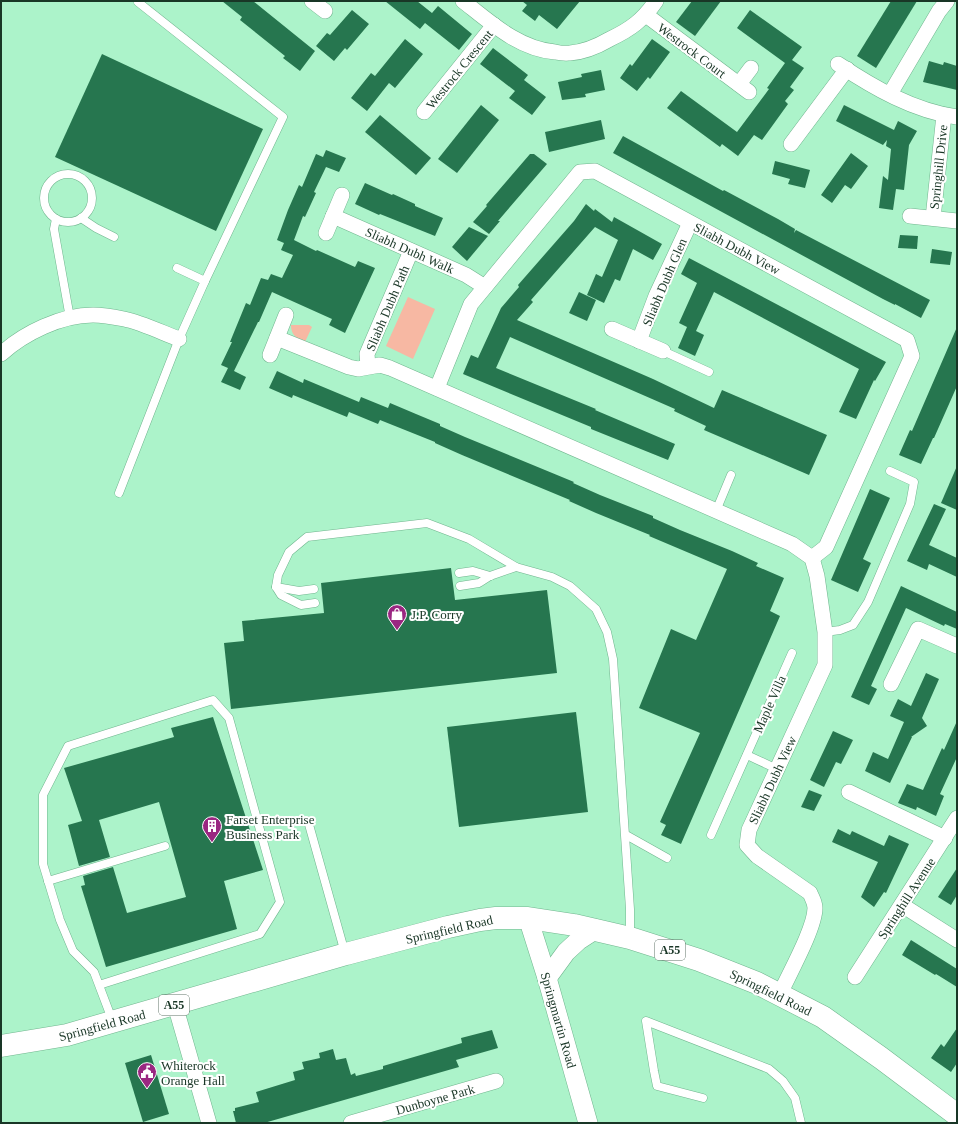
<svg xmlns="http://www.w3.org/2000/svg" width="958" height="1124" viewBox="0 0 958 1124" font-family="Georgia,serif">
  <rect width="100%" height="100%" fill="#acf3ca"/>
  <!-- green -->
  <g fill="#f7b8a3">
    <polygon points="408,297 435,309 413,359 386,346"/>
    <path d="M291,325H309L312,327L305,342C296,338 291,335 291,325Z"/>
  </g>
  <!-- building -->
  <g fill="#26764f">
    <polygon points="222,1 253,1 315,51 300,71 283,58 285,56 240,20 242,17"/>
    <polygon points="385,1 417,1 432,13 438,6 472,34 459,50 425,23 420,29"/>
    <polygon points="522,1 580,1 557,29 539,15 535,21 522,11 527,5"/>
    <polygon points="692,1 721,1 695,36 676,22"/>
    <polygon points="891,1 917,1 876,68 857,56"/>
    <polygon points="352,10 369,24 347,50 345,48 334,61 316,46 327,33 330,35"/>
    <polygon points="750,10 802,47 792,60 804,68 790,87 794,90 785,101 788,104 770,129 762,140 754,135 738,156 722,144 720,147 667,108 681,91 737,132 769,89 767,88 785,63 737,28"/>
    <polygon points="405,39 423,54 395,88 389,83 367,111 351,98 371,73 375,76"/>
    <polygon points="652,39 670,52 650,79 648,77 637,91 620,78 630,64 632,66"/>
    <polygon points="493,48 528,75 524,80 546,97 532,115 509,98 515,91 480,64"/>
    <polygon points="102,54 263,129 216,231 55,157"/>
    <polygon points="929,61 943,65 944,62 957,66 957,90 923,82"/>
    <polygon points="601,70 605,90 585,94 586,97 562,100 558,82 582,77 581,74"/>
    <polygon points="481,105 499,120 457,173 438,159"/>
    <polygon points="844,105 894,130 898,121 917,131 909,145 904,190 896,189 893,210 879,208 883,176 888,180 891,149 886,146 887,140 883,145 836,121"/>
    <polygon points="380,115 431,158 416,175 365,132"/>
    <polygon points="601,120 605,139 549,152 545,132"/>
    <polygon points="623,136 723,191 724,190 778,219 795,229 794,233 796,230 930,300 921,318 895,304 895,305 883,299 613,153"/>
    <polygon points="326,150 346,158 339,172 326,167 314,192 316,193 305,217 303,216 294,240 316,251 317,250 355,267 358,261 375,268 345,333 329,325 332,319 272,292 259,322 258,322 234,371 246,377 240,390 221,382 228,368 221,365 232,342 230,342 246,303 250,305 261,278 268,280 271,274 282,278 293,255 281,250 284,243 277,240 288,210 299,185 302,187 316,154 323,157"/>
    <polygon points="851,153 868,166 851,189 845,185 832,203 821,195"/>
    <polygon points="530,154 534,154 547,164 498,221 500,221 489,234 473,222 487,206 486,205"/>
    <polygon points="775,161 810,170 805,188 788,184 790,179 772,174"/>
    <polygon points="365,183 392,195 393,194 415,204 415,206 443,218 435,236 380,214 379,215 355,204"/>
    <polygon points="586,204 594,211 595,209 612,222 614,217 662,244 653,260 633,249 620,281 615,279 604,303 587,295 596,274 602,277 618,240 595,227 531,300 533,302 517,320 653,379 714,408 722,390 827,435 809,475 704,430 706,426 674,411 675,409 510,337 496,368 596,409 595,410 675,444 668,460 591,429 591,427 463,374 471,355 478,358 501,308 519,287 518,285 574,221"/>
    <polygon points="469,227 488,236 467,261 452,247"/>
    <polygon points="900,235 918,236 917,249 898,248"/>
    <polygon points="932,249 952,252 950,265 930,263"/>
    <polygon points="689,258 886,362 875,381 874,380 856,419 839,412 859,369 714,292 696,331 704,335 695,356 678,348 687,327 679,323 697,283 681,274"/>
    <polygon points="579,292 596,300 587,321 569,313"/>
    <polygon points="957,327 957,386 934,438 933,438 921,464 899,455 910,430 912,431"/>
    <polygon points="277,371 303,383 304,379 359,402 361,397 388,408 390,403 416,414 440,424 440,426 465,437 574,482 573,483 600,495 653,516 653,518 680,530 732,551 758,563 756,566 784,578 770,611 780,616 681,844 661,835 666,825 660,822 700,733 639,708 671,629 696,640 727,569 649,536 650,535 596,513 569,501 570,500 462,455 435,443 435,442 380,420 378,424 349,412 347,417 293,395 292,398 269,388"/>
    <polygon points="957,466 957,510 941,503"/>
    <polygon points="870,489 890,498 863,559 871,563 858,592 831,580"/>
    <polygon points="934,504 946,509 929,545 957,558 957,577 929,564 927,570 907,561"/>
    <polygon points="451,568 455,600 547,590 557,673 231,709 224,643 244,641 242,621 324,613 321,583"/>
    <polygon points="901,586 957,612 957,629 945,624 944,626 906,608 871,686 877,689 869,705 851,697"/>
    <polygon points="926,673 939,679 922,718 927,726 911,737 912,737 890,783 865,771 873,752 888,759 904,722 890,716 898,699 911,706"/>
    <polygon points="576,712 588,812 459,827 447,727"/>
    <polygon points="213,717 263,870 224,881 237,929 106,967 81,886 85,885 83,876 113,867 127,913 186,897 159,802 99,820 110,857 79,866 68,825 82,821 64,768 174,737 171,728"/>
    <polygon points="957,721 957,757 940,794 944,796 936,816 917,807 916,810 898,803 907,784 923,790 942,748 944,750"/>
    <polygon points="833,731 853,740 841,764 836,762 824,787 810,780"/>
    <polygon points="809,790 822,795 814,811 801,807"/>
    <polygon points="838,829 850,835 852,831 884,846 889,835 909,844 886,893 884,892 874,907 861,897 878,862 832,842"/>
    <polygon points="957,868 957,895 951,905 938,897"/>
    <polygon points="911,940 957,969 957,987 936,974 935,975 902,955"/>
    <polygon points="957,1028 957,1063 951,1072 931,1058 941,1044 944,1047"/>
    <polygon points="492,1030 498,1048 456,1060 459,1067 264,1123 236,1123 233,1111 235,1111 235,1108 259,1102 256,1092 295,1080 293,1072 304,1069 302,1062 320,1058 319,1053 333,1049 336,1060 346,1058 351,1075 355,1073 356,1076 383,1069 383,1066 462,1043 461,1038"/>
    <polygon points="151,1055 169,1114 143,1122 125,1063"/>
  </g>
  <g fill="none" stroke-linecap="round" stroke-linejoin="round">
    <!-- service casing -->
    <g stroke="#70b58e" stroke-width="9">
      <g id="service">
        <circle cx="68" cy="198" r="24"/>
        <polyline points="81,218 96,228 114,237"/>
        <polyline points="56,219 54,229 70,318"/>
        <polyline points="177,268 205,281"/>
        <polyline points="663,351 709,372"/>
        <polyline points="119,493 179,339 205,281 283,117 138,2"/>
        <polyline points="716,511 731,475"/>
        <polyline points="516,567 552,577 570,586 596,609 607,632 613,659 630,909 630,936"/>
        <polyline points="459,573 473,571 490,576"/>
        <polyline points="276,587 299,591 314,589"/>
        <polyline points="315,603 301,605 281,595 276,587 278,575 289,552 307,537 427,523 469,539 516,567 490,576 479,583 460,586"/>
        <polyline points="825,632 840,630 853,625 868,602 910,504 914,482 890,471"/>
        <polyline points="747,755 777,769"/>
        <polyline points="308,821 345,953"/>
        <polyline points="626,835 667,858"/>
        <polyline points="711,835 792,653"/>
        <polyline points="48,881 165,846"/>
        <polyline points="99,985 260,934 280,902 229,718 213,700 68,746 43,795 43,864 60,920 73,951 94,972 113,1022"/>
        <polyline points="703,1098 657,1086 654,1071 646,1021 769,1069 783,1081 795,1098 801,1123"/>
      </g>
    </g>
    <!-- minor casing -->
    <g stroke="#70b58e" stroke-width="16">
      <g id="minor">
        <polyline points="312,1 325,11"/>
        <path d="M463,1C491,23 519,49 555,52C560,53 565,54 570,53C584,52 598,46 610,39C631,29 643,20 656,1"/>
        <polyline points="646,15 749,92"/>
        <path d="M838,64C874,88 914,111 957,117"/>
        <polyline points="739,84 751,68"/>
        <polyline points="890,94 939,11 947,1"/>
        <polyline points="424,112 494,25"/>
        <polyline points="791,144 847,69"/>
        <polyline points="333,216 466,275 485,287"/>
        <polyline points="910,216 957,221"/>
        <polyline points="933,218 944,115"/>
        <polyline points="326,233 342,195"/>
        <polyline points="612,329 663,351"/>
        <path d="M277,338L349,367L358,369L380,365L390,368L792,544L812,558L817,576L825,632V665L749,830L747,845L757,856L810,893C812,898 815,902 815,908C815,928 789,974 780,994"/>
        <polyline points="639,341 656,296 690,223"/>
        <path d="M1,354C24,333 61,315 93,315C103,315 114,317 124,319C140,322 163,333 179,339"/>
        <polyline points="270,355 286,315"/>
        <polyline points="368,366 367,354 411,251"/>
        <polyline points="437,388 471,304 580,172 595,171 907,340 912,356 826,547 812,558"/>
        <polyline points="891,684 918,629 957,646"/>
        <polyline points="849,792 945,838"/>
        <polyline points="902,905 957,940"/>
        <polyline points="855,977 957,818"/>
        <polyline points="175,1005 209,1123"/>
        <polyline points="351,1123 496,1081"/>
      </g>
    </g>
    <!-- tertiary casing -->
    <g stroke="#70b58e" stroke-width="20">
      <g id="tertiary">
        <polyline points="528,918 547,978 588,1123"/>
        <polyline points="547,978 566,952 579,940 596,929"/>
      </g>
    </g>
    <!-- trunk casing -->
    <g stroke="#70b58e" stroke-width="23">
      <polyline id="trunk" points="1,1046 67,1035 346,954 448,927 480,920 496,918 528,918 574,925 630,938 699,960 757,983 823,1017 881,1058 957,1115"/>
    </g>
    <!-- service -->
    <use href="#service" stroke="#fff" stroke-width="8"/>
    <!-- minor -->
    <use href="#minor" stroke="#fff" stroke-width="15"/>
    <!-- tertiary -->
    <use href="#tertiary" stroke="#fff" stroke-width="19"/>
    <!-- trunk -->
    <use href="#trunk" stroke="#fff" stroke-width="22"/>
  </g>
  <!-- icons -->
  <defs>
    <g id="shop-pin" transform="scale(1)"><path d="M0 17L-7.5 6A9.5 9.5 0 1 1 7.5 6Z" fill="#9a2681" stroke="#fff"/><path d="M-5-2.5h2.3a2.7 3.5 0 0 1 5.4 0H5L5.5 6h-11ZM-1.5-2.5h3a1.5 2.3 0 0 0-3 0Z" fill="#fff"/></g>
    <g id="building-pin" transform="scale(1)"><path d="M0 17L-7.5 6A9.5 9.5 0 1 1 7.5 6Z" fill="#9a2681" stroke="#fff"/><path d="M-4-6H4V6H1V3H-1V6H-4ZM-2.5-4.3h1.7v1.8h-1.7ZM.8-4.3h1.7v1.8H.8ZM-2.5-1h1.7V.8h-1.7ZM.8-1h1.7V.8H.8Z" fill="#fff"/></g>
    <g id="civic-pin" transform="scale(1)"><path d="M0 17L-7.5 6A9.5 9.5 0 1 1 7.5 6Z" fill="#9a2681" stroke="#fff"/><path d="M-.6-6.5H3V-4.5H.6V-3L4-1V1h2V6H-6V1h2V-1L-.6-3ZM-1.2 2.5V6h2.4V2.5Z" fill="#fff"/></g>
  </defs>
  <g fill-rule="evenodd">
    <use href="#shop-pin" x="397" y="614"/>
    <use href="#building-pin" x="212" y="826"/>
    <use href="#civic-pin" x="147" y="1072"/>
  </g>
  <g text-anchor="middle" stroke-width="4" stroke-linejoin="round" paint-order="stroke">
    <!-- shield labels -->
    <g fill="#fff" stroke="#5e7267" stroke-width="1">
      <rect x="655" y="940" width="30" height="20" rx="3"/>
      <rect x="159" y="995" width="30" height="20" rx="3"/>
    </g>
    <g font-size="12" font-weight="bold" fill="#193626">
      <text x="670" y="954">A55</text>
      <text x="174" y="1009">A55</text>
    </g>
    <!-- street labels -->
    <g font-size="13" fill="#193626" stroke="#fff">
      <text transform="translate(692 50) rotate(37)" y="5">Westrock Court</text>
      <text transform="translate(459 69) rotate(-51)" y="5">Westrock Crescent</text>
      <text transform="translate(938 167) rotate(-84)" y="5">Springhill Drive</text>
      <text transform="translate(737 248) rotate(28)" y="5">Sliabh Dubh View</text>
      <text transform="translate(410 250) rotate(24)" y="5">Sliabh Dubh Walk</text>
      <text transform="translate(664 282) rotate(-67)" y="5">Sliabh Dubh Glen</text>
      <text transform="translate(387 308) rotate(-67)" y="5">Sliabh Dubh Path</text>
      <text transform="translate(769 704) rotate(-66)" y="5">Maple Villa</text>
      <text transform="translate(772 780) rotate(-65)" y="5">Sliabh Dubh View</text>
      <text transform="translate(906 898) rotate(-57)" y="5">Springhill Avenue</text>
      <text transform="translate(449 929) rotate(-13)" y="5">Springfield Road</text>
      <text transform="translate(771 992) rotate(26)" y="5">Springfield Road</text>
      <text transform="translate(559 1020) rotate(74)" y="5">Springmartin Road</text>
      <text transform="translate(102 1025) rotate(-15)" y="5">Springfield Road</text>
      <text transform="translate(435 1099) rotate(-16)" y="5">Dunboyne Park</text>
    </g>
    <!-- poi labels -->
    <g font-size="13" fill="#193626" stroke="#fff" text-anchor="start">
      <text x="411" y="619">J.P. Corry</text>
      <text x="226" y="824">Farset Enterprise<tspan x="226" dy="15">Business Park</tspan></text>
      <text x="161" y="1070">Whiterock<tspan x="161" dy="15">Orange Hall</tspan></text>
    </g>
  </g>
  <!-- border -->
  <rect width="958" height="1124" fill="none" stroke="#193626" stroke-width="4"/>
</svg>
